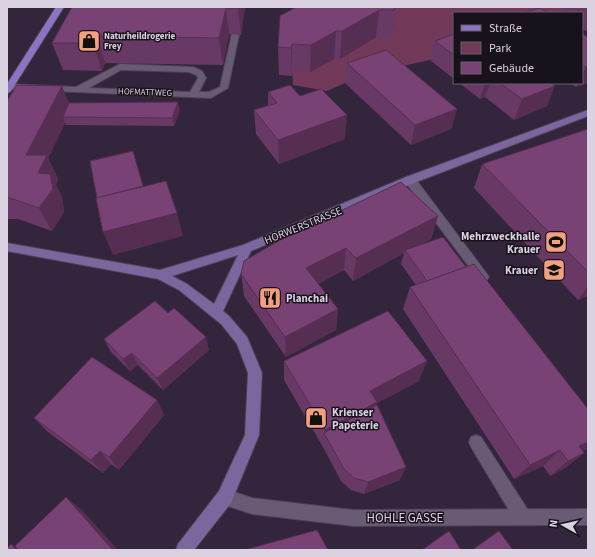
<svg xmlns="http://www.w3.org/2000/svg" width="595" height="557" viewBox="0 0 595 557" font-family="'Source Sans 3',sans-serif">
  <rect width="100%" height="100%" fill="#33263c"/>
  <!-- green -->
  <polygon fill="#723a58" points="386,7 588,7 569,13 454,13 454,52 430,60 383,70 345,83 327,91 293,85 292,72 310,72 334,59 340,59 376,37 390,37 389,28 394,28"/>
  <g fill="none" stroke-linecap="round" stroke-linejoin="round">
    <!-- lane casing -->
    <g stroke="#4d4154" stroke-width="2">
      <g id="lane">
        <path d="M232,33H238L239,35L228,88L211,98L7,89V85L9,84L76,87L120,64L193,67L202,71L206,78L199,92H209L220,87ZM121,70L189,72L196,75L198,78L190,92L89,88Z"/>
        <polygon points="476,435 481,437 528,510 530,516 528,522 522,524 516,522 471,447 469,442 471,437"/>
      </g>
    </g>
    <!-- street casing -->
    <g stroke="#4d4154" stroke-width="2">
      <g id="street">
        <polygon points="410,176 414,177 487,274 489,277 487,280 483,282 479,280 406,183 405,180 406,177"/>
        <polygon points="225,489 252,498 353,510 588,509 588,525 353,526 252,514 219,503 217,497 219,491"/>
      </g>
    </g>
    <!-- secondary casing -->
    <g stroke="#4d4154" stroke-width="2">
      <path id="secondary" d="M588,110V116L414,183L251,251L223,311L229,316L247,337L262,373L259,435L231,503L194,550H176L178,544L219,491L245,435L248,373L237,344L221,324L179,290L158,279L7,251V243L160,270L243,245L406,177ZM238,255L214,304L187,284L172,276Z"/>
    </g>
    <!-- primary casing -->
    <g stroke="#4d4154" stroke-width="2">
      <polygon id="primary" points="56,7 64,7 11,91 7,94 7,84"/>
    </g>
    <!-- lane -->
    <use href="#lane" fill="#6a5b75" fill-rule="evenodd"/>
    <!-- street -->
    <use href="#street" fill="#6a5b75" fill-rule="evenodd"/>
    <!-- secondary -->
    <use href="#secondary" fill="#7a679d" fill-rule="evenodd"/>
    <!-- primary -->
    <use href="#primary" fill="#8b74c4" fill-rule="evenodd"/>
  </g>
  <!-- wall -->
  <g fill="#683965">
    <polygon points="72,7 245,7 241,35 229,34 223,65 105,63 102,71 63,70 52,43"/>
    <polygon points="296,7 397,7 394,28 392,28 390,37 376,37 340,59 334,59 310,72 292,72 292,76 279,75 278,47"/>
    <polygon points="564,7 588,7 588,32 582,29 582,13 562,13"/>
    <polygon points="454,34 454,79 430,60 435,41"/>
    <polygon points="582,34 588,83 576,87 570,83 582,83"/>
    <polygon points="347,63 457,109 451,129 411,145 345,83"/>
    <polygon points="459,83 551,83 547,106 514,120 485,97 480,99"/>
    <polygon points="268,92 300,96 345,139 279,164 256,134 254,110 268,105"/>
    <polygon points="7,101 69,104 180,110 174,126 66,125 65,123 48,158 58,179 56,185 62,197 64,212 52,231 18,219 7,219"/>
    <polygon points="588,129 588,296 578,300 474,188 482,164"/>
    <polygon points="438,216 431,239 419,245 466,267 588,409 588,449 583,451 584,453 565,468 550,476 543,466 514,479 403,309 410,287 416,285 401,264 404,253 353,281 344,270 318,284 338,309 336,330 286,357 244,296 241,274"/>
    <polygon points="104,339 209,350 163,390 138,365 130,371 111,352"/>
    <polygon points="284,361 419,381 377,403 377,405 400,480 364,494 351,490 341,481 323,447 284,380"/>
    <polygon points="157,400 164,415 119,470 111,464 103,473 48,432 34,418"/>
  </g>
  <!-- shaded-wall -->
  <g fill="#552e52">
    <polygon points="238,7 245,7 241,35 238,8"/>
    <polygon points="226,8 229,34 223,65 219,38"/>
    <polygon points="379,10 376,37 340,59 342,31"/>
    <polygon points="336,31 334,59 310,72 311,45"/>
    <polygon points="97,36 105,63 102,71 93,43"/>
    <polygon points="292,44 292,76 291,48"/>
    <polygon points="586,67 588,67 588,83 576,87 578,83 582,83 582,75"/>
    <polygon points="485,83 490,83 485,97 480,99"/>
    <polygon points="62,86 72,110 63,117 65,123 48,158 58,179 56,185 62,197 64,212 52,231 39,208 26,155"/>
    <polygon points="555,86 547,106 514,120 522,99"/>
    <polygon points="178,102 180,110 174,126 172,118"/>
    <polygon points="457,109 451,129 411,145 415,125"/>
    <polygon points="347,115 345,139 279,164 278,140"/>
    <polygon points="177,213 183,236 113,255 103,232"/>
    <polygon points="438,216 431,239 406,252 405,250 404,253 353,281 356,258"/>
    <polygon points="346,248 344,270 306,290 306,268"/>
    <polygon points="588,286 588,296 578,300"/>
    <polygon points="338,309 336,330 286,357 285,337"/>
    <polygon points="206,337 209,350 163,390 157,378"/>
    <polygon points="132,353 138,365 130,371 123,359"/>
    <polygon points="427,361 419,381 377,403 372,420 324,433 325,430 370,391"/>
    <polygon points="157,400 164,415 119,470 109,457"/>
    <polygon points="588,442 588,449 587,449 567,459 579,446"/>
    <polygon points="560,450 543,466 514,479 530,465"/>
    <polygon points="100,451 111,464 103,473 91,460"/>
    <polygon points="584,453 565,468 550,476 568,461"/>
    <polygon points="406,467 400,480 364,494 368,482"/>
    <polygon points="66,497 82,510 118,550 113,550"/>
    <polygon points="11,544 23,550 16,550"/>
  </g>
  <!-- building -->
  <g fill="#794275" stroke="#552e52">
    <polygon points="72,7 238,7 238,8 226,8 219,38 97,36 93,43 52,43"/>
    <polygon points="296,7 394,7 394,10 379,10 342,31 336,31 311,45 292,44 291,48 278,47 280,16"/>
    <polygon points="540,8 549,13 523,13"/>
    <polygon points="454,34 454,55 435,41"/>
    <polygon points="582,34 588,37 588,67 586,67 582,65"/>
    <polygon points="386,50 457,109 415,125 347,63"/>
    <polygon points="500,83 551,83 555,86 522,99"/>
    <polygon points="17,85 62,86 26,155 47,155 38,173 50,174 53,189 39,208 7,197 7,101"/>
    <polygon points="290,85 300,96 321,89 347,115 278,140 254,110 277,103 268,92"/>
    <polygon points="178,102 172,118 63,117 69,103"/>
    <polygon points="588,129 588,272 482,164"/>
    <polygon points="133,151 143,186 97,198 90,161"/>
    <polygon points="166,181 177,213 103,232 96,198"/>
    <polygon points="401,182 438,216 356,258 346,248 306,268 338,309 285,337 241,274 244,261 282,239"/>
    <polygon points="443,237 466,267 427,281 405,250"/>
    <polygon points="474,264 588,409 588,442 579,446 584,453 568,461 560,450 530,465 410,287"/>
    <polygon points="155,301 168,313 174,308 206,337 157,378 132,353 123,359 104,339"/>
    <polygon points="388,311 427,361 370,391 377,402 325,430 284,361"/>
    <polygon points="92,357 157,400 109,457 100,451 91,460 34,418"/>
    <polygon points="377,405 406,467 368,482 354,478 344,469 324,433"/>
    <polygon points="66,497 113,550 18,550 15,546"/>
    <polygon points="317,530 328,550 244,550"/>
    <polygon points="449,531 461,550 422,550"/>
    <polygon points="499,531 513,550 472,550"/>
    <polygon points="11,544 16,550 7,550 7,548"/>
  </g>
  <!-- icons -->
  <defs>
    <g id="shop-square" transform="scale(1.15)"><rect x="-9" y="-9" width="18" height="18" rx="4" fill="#f2a07f" stroke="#18121c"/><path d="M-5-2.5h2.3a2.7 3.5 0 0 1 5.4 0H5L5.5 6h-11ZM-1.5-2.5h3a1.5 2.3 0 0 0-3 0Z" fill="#111"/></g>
    <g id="stadium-square" transform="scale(1.15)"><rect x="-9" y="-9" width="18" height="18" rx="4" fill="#f2a07f" stroke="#18121c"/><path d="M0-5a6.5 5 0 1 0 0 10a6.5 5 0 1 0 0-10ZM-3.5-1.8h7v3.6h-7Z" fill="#111"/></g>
    <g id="school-square" transform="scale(1.15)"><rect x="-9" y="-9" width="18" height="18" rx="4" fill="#f2a07f" stroke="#18121c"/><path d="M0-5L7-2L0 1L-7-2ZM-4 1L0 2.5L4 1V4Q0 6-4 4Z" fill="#111"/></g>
    <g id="restaurant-square" transform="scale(1.15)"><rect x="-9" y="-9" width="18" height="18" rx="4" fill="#f2a07f" stroke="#18121c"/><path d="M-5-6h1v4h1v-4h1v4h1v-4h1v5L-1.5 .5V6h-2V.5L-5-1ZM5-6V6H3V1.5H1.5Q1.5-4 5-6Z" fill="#111"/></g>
  </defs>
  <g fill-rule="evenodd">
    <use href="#shop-square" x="89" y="41"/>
    <use href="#stadium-square" x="556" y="242"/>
    <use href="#school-square" x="554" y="270"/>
    <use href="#restaurant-square" x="270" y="298"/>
    <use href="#shop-square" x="316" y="418"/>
  </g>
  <g text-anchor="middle" stroke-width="3" stroke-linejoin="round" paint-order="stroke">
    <!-- far-poi labels -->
    <g font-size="9" font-weight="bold" fill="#dad2e0" stroke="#18121c" text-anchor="start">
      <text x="104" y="39">Naturheildrogerie<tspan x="104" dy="10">Frey</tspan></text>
    </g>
    <!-- far-street labels -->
    <g font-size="9" fill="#dad2e0" stroke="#18121c">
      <text transform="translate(145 92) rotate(2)" y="3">HOFMATTWEG</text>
    </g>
    <!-- street labels -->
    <g font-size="11" fill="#dad2e0" stroke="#18121c">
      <text transform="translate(303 225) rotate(-22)" y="4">HORWERSTRASSE</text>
    </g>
    <!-- poi labels -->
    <g font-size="11" font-weight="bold" fill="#dad2e0" stroke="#18121c" text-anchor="end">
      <text x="540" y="240">Mehrzweckhalle<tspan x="540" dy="13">Krauer</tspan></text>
      <text x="538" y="274">Krauer</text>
      <text x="286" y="302" text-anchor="start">Planchai</text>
      <text x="332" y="416" text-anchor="start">Krienser<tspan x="332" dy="13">Papeterie</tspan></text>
    </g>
    <!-- near-street labels -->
    <g font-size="13" fill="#dad2e0" stroke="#18121c">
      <text x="405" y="522">HOHLE GASSE</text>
    </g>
  </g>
  <!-- border -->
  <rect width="595" height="557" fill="none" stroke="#dad2e0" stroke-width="16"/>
  <!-- legend -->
  <rect x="453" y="12" width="130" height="72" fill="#18121c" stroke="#665f6a"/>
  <rect x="461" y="25" width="20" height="6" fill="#8b74c4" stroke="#665f6a"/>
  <text x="489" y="32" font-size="12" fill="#dad2e0">Straße</text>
  <rect x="461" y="42" width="20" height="12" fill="#723a58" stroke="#665f6a"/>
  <text x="489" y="52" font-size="12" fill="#dad2e0">Park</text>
  <rect x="461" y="62" width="20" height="12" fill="#794275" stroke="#665f6a"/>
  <text x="489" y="72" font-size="12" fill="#dad2e0">Gebäude</text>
  <!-- north arrow -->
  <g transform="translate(563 525) rotate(278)" stroke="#18121c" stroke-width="3" paint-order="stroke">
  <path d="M0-3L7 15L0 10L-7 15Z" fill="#dad2e0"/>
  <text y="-6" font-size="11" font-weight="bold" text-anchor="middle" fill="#dad2e0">N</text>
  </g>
</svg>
